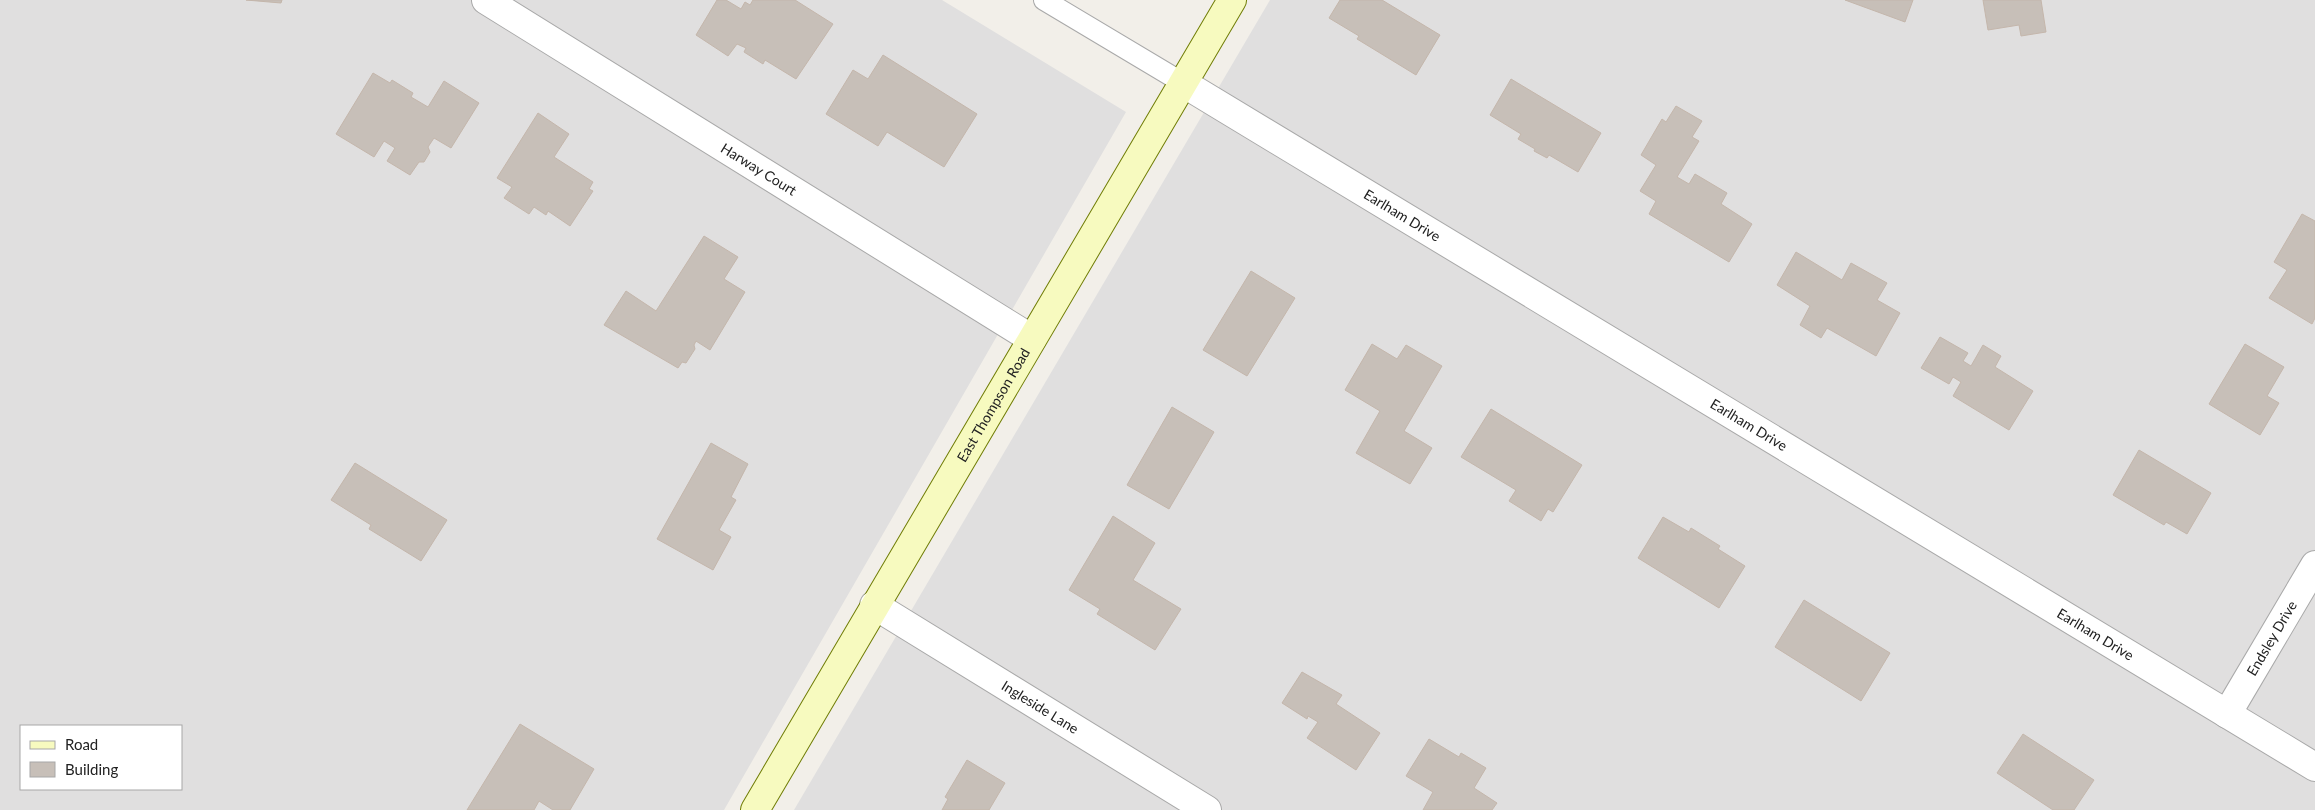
<svg xmlns="http://www.w3.org/2000/svg" width="2315" height="810" viewBox="0 0 2315 810" font-family="Lato,sans-serif">
  <rect width="100%" height="100%" fill="#f2efe9"/>
  <!-- residential -->
  <g fill="#e0dfdf" fill-rule="evenodd">
    <path d="M0,0H942L1126,112L724,810H0ZM21,726H181V789H21Z"/>
    <polygon points="1270,0 2315,0 2315,810 794,810"/>
  </g>
  <!-- building -->
  <g fill="#c7bfb8" stroke="#c4b6ab">
    <polygon points="246,0 282,0 281,3"/>
    <polygon points="717,0 726,0 741,9 745,2 750,5 753,0 795,0 833,24 796,79 765,60 763,64 744,52 746,48 737,44 728,56 696,35"/>
    <polygon points="1340,0 1382,0 1440,35 1416,75 1357,39 1359,36 1329,18"/>
    <polygon points="1845,0 1913,0 1905,22"/>
    <polygon points="1983,0 2041,0 2046,32 2021,36 2019,25 1988,30"/>
    <polygon points="883,55 977,114 944,167 887,132 878,146 826,114 853,70 868,79"/>
    <polygon points="373,73 390,83 392,80 413,93 411,97 428,107 444,81 479,103 451,148 434,138 428,147 430,152 424,162 419,162 410,175 387,161 395,148 384,141 374,157 336,134"/>
    <polygon points="1511,79 1601,133 1578,172 1549,155 1547,158 1534,151 1535,149 1518,139 1521,134 1490,115"/>
    <polygon points="1676,106 1702,121 1692,137 1699,141 1677,177 1689,184 1695,174 1727,193 1721,204 1752,224 1729,262 1649,214 1656,201 1640,191 1656,165 1641,155 1662,119 1666,122"/>
    <polygon points="538,113 569,134 554,157 593,182 589,189 593,191 570,226 548,211 546,215 534,207 529,214 504,198 512,187 497,178"/>
    <polygon points="2302,214 2315,221 2315,318 2312,324 2269,298 2287,270 2274,262"/>
    <polygon points="704,236 738,257 724,279 745,292 710,350 696,341 694,345 695,349 686,363 682,362 678,368 604,325 626,291 656,311"/>
    <polygon points="1796,252 1842,280 1851,263 1887,283 1877,300 1900,313 1876,356 1827,328 1821,338 1800,325 1810,306 1777,285"/>
    <polygon points="1251,271 1295,298 1247,376 1203,350"/>
    <polygon points="1940,337 1968,353 1963,361 1971,366 1983,345 2001,356 1995,367 2033,391 2009,430 1953,396 1961,382 1953,377 1949,384 1921,368"/>
    <polygon points="1372,344 1397,359 1406,345 1442,366 1404,431 1432,448 1410,484 1356,453 1380,411 1345,390"/>
    <polygon points="2245,344 2284,367 2267,396 2279,403 2260,435 2209,404"/>
    <polygon points="1172,407 1214,432 1169,509 1127,485"/>
    <polygon points="1491,409 1582,465 1553,512 1548,509 1541,521 1509,501 1516,490 1461,457"/>
    <polygon points="711,443 748,464 731,497 736,500 719,530 731,537 713,570 657,539"/>
    <polygon points="2139,450 2211,493 2187,534 2166,522 2164,525 2113,495"/>
    <polygon points="355,463 447,520 421,561 369,529 371,525 331,500"/>
    <polygon points="1113,516 1155,543 1133,580 1181,609 1155,650 1097,614 1100,609 1069,590"/>
    <polygon points="1663,517 1689,532 1691,528 1720,546 1718,549 1745,566 1719,608 1638,558"/>
    <polygon points="1804,600 1890,653 1861,701 1775,647"/>
    <polygon points="1302,672 1342,695 1336,704 1380,733 1356,770 1307,738 1318,722 1308,716 1307,719 1282,703"/>
    <polygon points="520,724 594,769 570,810 553,810 539,801 534,810 467,810"/>
    <polygon points="2023,734 2094,780 2074,810 2053,810 1997,773"/>
    <polygon points="1429,739 1459,757 1461,753 1486,768 1474,788 1497,803 1492,810 1423,810 1433,792 1406,776"/>
    <polygon points="967,760 1005,783 989,810 942,810 948,799 945,797"/>
  </g>
  <g fill="none" stroke-linecap="round" stroke-linejoin="round">
    <!-- lane casing -->
    <g stroke="#a9a9a9" stroke-width="22">
      <polyline id="lane" points="1044,0 1183,83"/>
    </g>
    <!-- street casing -->
    <g stroke="#a9a9a9" stroke-width="30">
      <g id="street">
        <path id="s1" d="M486,0L1032,339"/>
        <path id="s2" d="M1183,83L2315,767"/>
        <path id="s3" d="M874,605L1207,810"/>
        <path id="s4" d="M2227,714L2315,565"/>
      </g>
    </g>
    <!-- secondary casing -->
    <g stroke="#707d05" stroke-width="30">
      <g id="secondary">
        <path id="s5" d="M755,810L1232,0"/>
      </g>
    </g>
    <!-- lane -->
    <use href="#lane" stroke="#fff" stroke-width="20"/>
    <!-- street -->
    <use href="#street" stroke="#fff" stroke-width="28"/>
    <!-- secondary -->
    <use href="#secondary" stroke="#f7fabf" stroke-width="28"/>
  </g>
  <g text-anchor="middle" stroke-width="4" stroke-linejoin="round" paint-order="stroke">
    <!-- street labels -->
    <g font-size="14" fill="#222" stroke="#fff">
      <text dy="5" stroke="none"><textPath href="#s1" startOffset="321">Harway Court</textPath></text>
      <text dy="5" stroke="none"><textPath href="#s2" startOffset="256">Earlham Drive</textPath></text>
      <text dy="5" stroke="none"><textPath href="#s5" startOffset="470">East Thompson Road</textPath></text>
      <text dy="5" stroke="none"><textPath href="#s2" startOffset="661">Earlham Drive</textPath></text>
      <text dy="5" stroke="none"><textPath href="#s2" startOffset="1066">Earlham Drive</textPath></text>
      <text dy="5" stroke="none"><textPath href="#s4" startOffset="88">Endsley Drive</textPath></text>
      <text dy="5" stroke="none"><textPath href="#s3" startOffset="195">Ingleside Lane</textPath></text>
    </g>
  </g>
  <!-- legend -->
  <rect x="20" y="725" width="162" height="65" fill="#ffffff" stroke="#a7a7a7"/>
  <rect x="30" y="741" width="25" height="8" fill="#f7fabf" stroke="#a7a7a7"/>
  <text x="65" y="750" font-size="15" fill="#222222">Road</text>
  <rect x="30" y="762" width="25" height="15" fill="#c7bfb8" stroke="#a7a7a7"/>
  <text x="65" y="775" font-size="15" fill="#222222">Building</text>
</svg>
